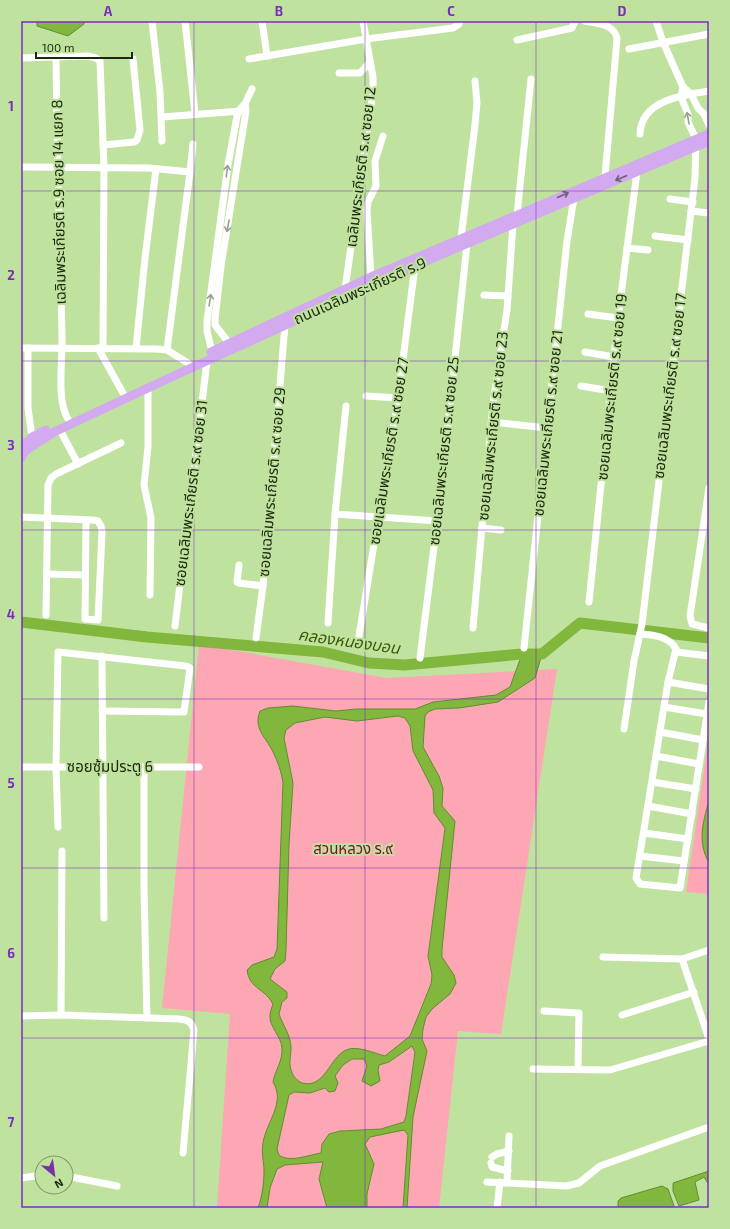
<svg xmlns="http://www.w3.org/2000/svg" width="730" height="1229" viewBox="0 0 730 1229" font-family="'Exo 2','Noto Sans Thai',sans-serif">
  <rect width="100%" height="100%" fill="#c0e29f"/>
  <!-- green -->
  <g fill="#fea7b4">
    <polygon points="199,644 386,678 557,669 501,1034 458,1031 439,1208 217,1208 230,1014 162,1008"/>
    <polygon points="709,735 709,894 686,892"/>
  </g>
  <!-- water -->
  <g fill="#81b73d" stroke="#638c2f" fill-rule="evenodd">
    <polygon points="37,21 84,21 84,24 68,36 37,26"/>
    <path d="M522,654H542L535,678L498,702L459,708L435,709L428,712L425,716L423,747L439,776L443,788L442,806L455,821L442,949V957L454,975L456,983L450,994L432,1009L426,1017L423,1029L422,1039L427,1051L413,1117L407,1208H403L408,1135L404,1130L370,1137L365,1144L374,1164L367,1194V1208H327L319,1179L323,1162L285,1165L277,1169L270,1188L267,1208H258C262,1197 264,1183 264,1171C264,1162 261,1153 263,1143C266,1122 286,1103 273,1082C275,1070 283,1061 282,1048C281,1036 269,1026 270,1016C270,1012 272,1007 273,1004C265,988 249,989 247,970L252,965L274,957L277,949L283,782C281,771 278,762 273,752C266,737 253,729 260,711L268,708L293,706L336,711L357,709H415L433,702L496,695L510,687ZM398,716L405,718L410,726L413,751L433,790L434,813L445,828L428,956L432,975L431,984L410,1036L385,1056C374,1053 356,1045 346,1050C329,1058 325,1089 302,1083C297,1081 293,1076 292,1072C288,1064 291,1057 291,1048C291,1035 283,1026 279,1014L282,1002L287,998V992L270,979L275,969L285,961L286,950L289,844L293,783L284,738L286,730L295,723L325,717L357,721ZM412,1046L415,1052L406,1116L404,1122L381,1129L340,1131L329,1134L322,1144L321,1153C308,1155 290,1163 279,1155L277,1149L289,1095L294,1092L310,1093L325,1088L329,1092L335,1091L338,1083L335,1076L343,1065L352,1059H364L367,1066L362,1081L371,1086L380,1081L378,1070L379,1065L389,1062Z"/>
    <path d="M709,800V863C697,841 703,823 709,800Z"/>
    <polygon points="709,1171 709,1185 704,1177 695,1182 699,1200 679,1206 673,1191 673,1183"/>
    <polygon points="662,1186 668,1189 674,1206 673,1208 618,1208 618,1201 621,1198"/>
  </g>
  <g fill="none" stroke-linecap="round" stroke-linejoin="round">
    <!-- river -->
    <polyline stroke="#81b73d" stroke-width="11" points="21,622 147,637 323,652 369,663 405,665 522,654 542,654 580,623 709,638"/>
    <!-- minor -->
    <g stroke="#fff" stroke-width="7">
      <polyline points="152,21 160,92 162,141"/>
      <polyline points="185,21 195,113"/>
      <polyline points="262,21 267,56"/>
      <path d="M585,21C598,24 615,24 617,39L605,176"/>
      <polyline points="656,21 663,42 683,87 691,94 698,108 704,114 709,125"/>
      <polyline points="517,40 572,28 575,21"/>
      <polyline points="629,49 709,34"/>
      <path d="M56,57C57,150 60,243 62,336C63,359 56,400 68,419"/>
      <polyline points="21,58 88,56 96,58 100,61 104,168 103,348"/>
      <polyline points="249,59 366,39 453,28 459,24 460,21"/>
      <polyline points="339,73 360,73 370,62"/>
      <polyline points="162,117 241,111"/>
      <path d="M640,134C641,100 683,95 709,91"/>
      <polyline points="103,145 134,142 137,140 140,130 133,59"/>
      <polyline points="21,167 149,168 190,172 167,350"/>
      <polyline points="190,172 193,144"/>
      <polyline points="670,199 693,202"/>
      <polyline points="691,211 709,213"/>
      <polyline points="517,215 531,79"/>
      <polyline points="655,236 688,240"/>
      <polyline points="461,238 475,125 477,103 475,81"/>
      <polyline points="627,248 648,250"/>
      <polyline points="371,277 367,210 368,202 376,186 375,161 383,136"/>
      <polyline points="345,289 373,92 373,77 363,21"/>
      <polyline points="484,295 508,296"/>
      <polyline points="588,314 618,318"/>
      <polyline points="229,343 215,325 215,319 221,266 246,111 245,104"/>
      <polyline points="21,348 157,349 167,350 188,363"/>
      <polyline points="28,348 28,408 32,437"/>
      <polyline points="98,348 123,393"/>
      <polyline points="136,348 145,258 156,169"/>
      <polyline points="212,352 207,331 207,321 228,165 238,111 245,104 252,89"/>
      <polyline points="585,352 614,357"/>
      <polyline points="581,386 611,391"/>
      <polyline points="148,388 148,447 144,485 151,518 150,595"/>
      <polyline points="366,396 398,398"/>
      <polyline points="492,422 547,428"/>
      <polyline points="60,430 78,464"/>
      <polyline points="709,488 690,616 692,624 709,628"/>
      <polyline points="335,514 437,521"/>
      <polyline points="21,517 93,520 98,521 101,526 102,532 98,620 85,619 86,520"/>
      <polyline points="482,528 501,530"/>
      <polyline points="239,565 237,582 239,583 263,586"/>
      <polyline points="47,574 85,575"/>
      <polyline points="589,602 618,318 637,172"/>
      <polyline points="46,615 48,485 51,478 56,474 121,443"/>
      <polyline points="328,623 335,514 346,406"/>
      <polyline points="175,626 207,361"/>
      <polyline points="473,628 493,403 507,310 513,224"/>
      <path d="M640,634C653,635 669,636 676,649L668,682L636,878L640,884L680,888L709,702"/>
      <polyline points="359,636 398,398 415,266"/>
      <polyline points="256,638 263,586 285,325"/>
      <polyline points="524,648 567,241 574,198"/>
      <polyline points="676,652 709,656"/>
      <polyline points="102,656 104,918"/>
      <polyline points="420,658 441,491 467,244"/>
      <polyline points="668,682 709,689"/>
      <polyline points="664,707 707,714"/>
      <polyline points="624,729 634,661 642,624 695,178 696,139 688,122 688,114 681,97 683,87"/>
      <polyline points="660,732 703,740"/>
      <polyline points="656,756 699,764"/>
      <polyline points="21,767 199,767"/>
      <polyline points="144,767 144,889 147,1018"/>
      <polyline points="652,782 696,789"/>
      <polyline points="648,806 692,814"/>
      <polyline points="58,827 56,767 58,652 186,666 190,668 184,712 102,711"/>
      <polyline points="644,833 688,839"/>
      <polyline points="640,856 684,861"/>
      <polyline points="603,957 682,959 709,950"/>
      <polyline points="682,959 709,1039"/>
      <polyline points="544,1011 579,1013 578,1069"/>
      <polyline points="61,1015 62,851"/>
      <polyline points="622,1015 694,992"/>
      <path d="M21,1016L61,1015L179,1019C188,1020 191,1021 194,1030L183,1153"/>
      <polyline points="533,1069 610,1070 709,1041"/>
      <polyline points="492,1157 497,1154 509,1151"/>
      <polyline points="491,1163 492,1167 508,1171"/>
      <polyline points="66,1176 117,1186"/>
      <polyline points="21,1178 42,1175"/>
      <polyline points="487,1182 566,1186 579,1183 600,1166 709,1127"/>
      <polyline points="507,1183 509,1136"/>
      <polyline points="497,1208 500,1182"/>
    </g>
    <!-- major -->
    <g stroke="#d3a9ef" stroke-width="9">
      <polyline points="211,352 371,277 709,134"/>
      <polyline points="21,447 32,437 46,430"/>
      <polyline points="21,458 25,451 54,432 180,373 440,255 709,141"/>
    </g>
  </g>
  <!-- one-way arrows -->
  <defs><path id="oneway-shaft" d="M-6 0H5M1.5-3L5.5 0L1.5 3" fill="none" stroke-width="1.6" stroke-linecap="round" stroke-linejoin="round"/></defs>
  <g stroke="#999f93">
    <use href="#oneway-shaft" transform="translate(688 118) rotate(-100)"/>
    <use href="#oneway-shaft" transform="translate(227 171) rotate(-83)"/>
    <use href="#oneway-shaft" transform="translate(228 226) rotate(100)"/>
    <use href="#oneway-shaft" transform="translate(210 300) rotate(-81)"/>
  </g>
  <g stroke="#6e6373">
    <use href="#oneway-shaft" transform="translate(621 178) rotate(157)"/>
    <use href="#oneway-shaft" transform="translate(563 195) rotate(-24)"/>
  </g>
  <!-- grid -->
  <path fill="none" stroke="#7b2cbf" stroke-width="1" stroke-opacity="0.55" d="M194,21V1208M365,21V1208M536,21V1208M21,191H709M21,361H709M21,530H709M21,699H709M21,868H709M21,1038H709"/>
  <g text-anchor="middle" stroke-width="4" stroke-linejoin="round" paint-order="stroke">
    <!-- street labels -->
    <g font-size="15" fill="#1c290e" stroke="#c0e29f">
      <text transform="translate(361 167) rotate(-83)" y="5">เฉลิมพระเกียรติ ร.๙ ซอย 12</text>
      <text transform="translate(59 202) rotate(-91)" y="5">เฉลิมพระเกียรติ ร.9 ซอย 14 แยก 8</text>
      <text transform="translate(360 291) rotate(-24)" y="5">ถนนเฉลิมพระเกียรติ ร.9</text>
      <text transform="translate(670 386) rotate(-83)" y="5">ซอยเฉลิมพระเกียรติ ร.๙ ซอย 17</text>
      <text transform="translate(612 387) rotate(-84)" y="5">ซอยเฉลิมพระเกียรติ ร.๙ ซอย 19</text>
      <text transform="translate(548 423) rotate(-84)" y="5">ซอยเฉลิมพระเกียรติ ร.๙ ซอย 21</text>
      <text transform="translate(493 426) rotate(-84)" y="5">ซอยเฉลิมพระเกียรติ ร.๙ ซอย 23</text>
      <text transform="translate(389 451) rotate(-81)" y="5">ซอยเฉลิมพระเกียรติ ร.๙ ซอย 27</text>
      <text transform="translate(444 451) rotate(-84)" y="5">ซอยเฉลิมพระเกียรติ ร.๙ ซอย 25</text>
      <text transform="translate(272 482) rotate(-85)" y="5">ซอยเฉลิมพระเกียรติ ร.๙ ซอย 29</text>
      <text transform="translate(191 493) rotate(-83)" y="5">ซอยเฉลิมพระเกียรติ ร.๙ ซอย 31</text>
      <text x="110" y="772">ซอยซุ้มประตู 6</text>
    </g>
    <!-- park labels -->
    <g font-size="15" fill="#860a34" stroke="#c0e29f">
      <text x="353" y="854">สวนหลวง ร.๙</text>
    </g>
    <!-- water labels -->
    <g font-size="16" font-style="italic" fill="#395a00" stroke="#c0e29f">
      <text transform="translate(349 641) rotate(8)" y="6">คลองหนองบอน</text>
    </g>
  </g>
  <!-- border -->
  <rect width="730" height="1229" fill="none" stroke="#c0e29f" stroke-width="44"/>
  <!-- north arrow -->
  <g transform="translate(54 1175) rotate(151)"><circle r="19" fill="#c0e29f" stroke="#7e9865"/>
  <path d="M0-3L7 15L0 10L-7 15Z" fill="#7931a3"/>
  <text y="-6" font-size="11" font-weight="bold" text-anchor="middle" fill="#1c290e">N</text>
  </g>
  <!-- scale -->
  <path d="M36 52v6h96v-6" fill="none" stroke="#1c290e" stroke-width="2"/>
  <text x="42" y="52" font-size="12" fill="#1c290e" stroke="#c0e29f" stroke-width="3" paint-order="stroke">100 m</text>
  <rect x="22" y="22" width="686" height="1185" fill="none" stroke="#7b2cbf" stroke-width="1.5"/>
  <g font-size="13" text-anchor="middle" font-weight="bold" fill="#7b2cbf">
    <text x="108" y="16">A</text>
    <text x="279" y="16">B</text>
    <text x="451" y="16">C</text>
    <text x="622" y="16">D</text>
    <text x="11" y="111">1</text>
    <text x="11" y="280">2</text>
    <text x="11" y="450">3</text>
    <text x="11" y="619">4</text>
    <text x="11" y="788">5</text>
    <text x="11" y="958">6</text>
    <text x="11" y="1127">7</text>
  </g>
</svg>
